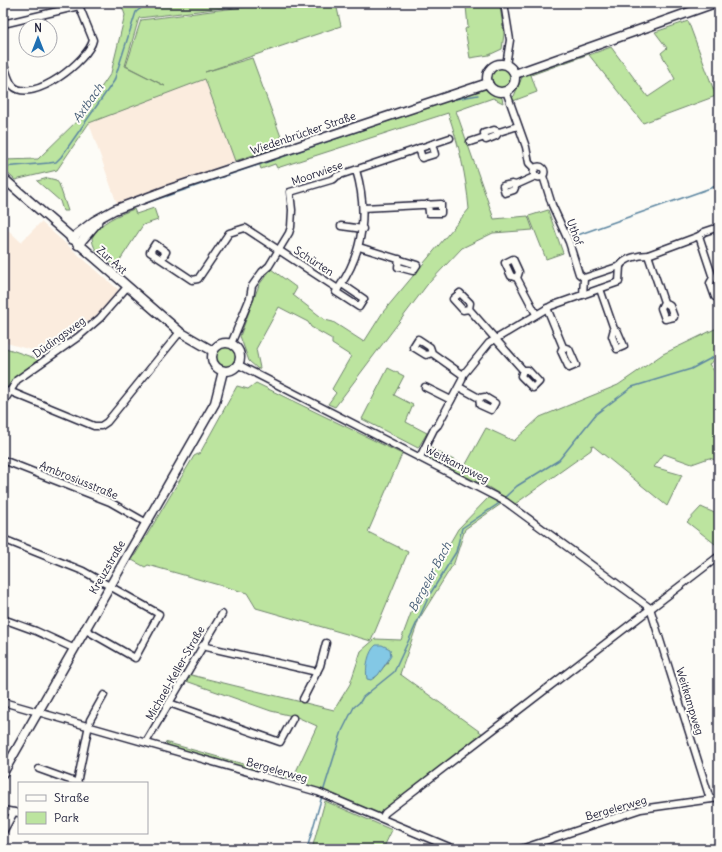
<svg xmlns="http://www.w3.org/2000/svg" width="722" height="852" viewBox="0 0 722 852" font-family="Delius,sans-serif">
  <rect width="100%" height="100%" fill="#fdfcf7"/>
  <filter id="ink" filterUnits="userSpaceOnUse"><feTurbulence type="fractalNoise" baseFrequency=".025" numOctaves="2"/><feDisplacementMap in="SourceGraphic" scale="8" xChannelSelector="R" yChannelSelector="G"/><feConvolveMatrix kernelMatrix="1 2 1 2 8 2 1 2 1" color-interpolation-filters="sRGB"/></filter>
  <g filter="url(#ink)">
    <!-- built -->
    <g fill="#fbecde">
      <polygon points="205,79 235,161 117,204 89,123"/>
      <polygon points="41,222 120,291 102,311 72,335 65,338 42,353 3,342 3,233 7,229 21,242"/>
    </g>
    <!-- green -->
    <g fill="#bce49f" stroke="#6f836d" fill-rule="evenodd">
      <polygon points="121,3 265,3 139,18 125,66 165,86 126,66 141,20 274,3 333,3 337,8 341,26 205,72 252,58 284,145 235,161 205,79 89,123 57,170 15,180 3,169 3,160 38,159 81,117 111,73 125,15"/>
      <polygon points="495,3 500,6 504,34 502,49 489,55 470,58 465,29 468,27 466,6"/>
      <polygon points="688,21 716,96 643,123 589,55 611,47 648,97 675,79 661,53 667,48 655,32"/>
      <polygon points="587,52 589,54 531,75 537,92 513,101 512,98 514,96 523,75"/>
      <circle cx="501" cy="78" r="11"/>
      <path d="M482,89C489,89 497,93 502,98L503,103L493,98L456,111L494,219L528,216L533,230L493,233L462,248L427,285L335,407L328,404L336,393L332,389L351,356L332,344V339L311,327L308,322L279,307L256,349L260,368L258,369L249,361L240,336L259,285L271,269L297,288L293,295L325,320L333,322L364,342L383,312L469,209C466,175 459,145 448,113L277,168L275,164L261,169L259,163Z"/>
      <polygon points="48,178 56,180 59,184 68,211 63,211 60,201 37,181"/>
      <path d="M154,208L158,220L143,225L116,266C104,258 93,253 92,238C99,222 118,215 134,209L136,214Z"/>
      <polygon points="548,210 563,253 546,259 529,216"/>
      <polygon points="719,327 719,358 709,364 719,378 719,461 709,458 692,464 664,454 654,467 682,475 667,506 592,445 591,450 515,504 490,488 430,459 429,453 431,448 465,466 486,428 514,441 540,417 618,385 663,354"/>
      <circle cx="225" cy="357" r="11"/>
      <polygon points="3,347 40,360 11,382 3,396"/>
      <polygon points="388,368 404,376 394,395 413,405 406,422 427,433 418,448 362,419"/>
      <polygon points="256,383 402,454 368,532 408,552 371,641 256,608 247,593 148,565 145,567 132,560 194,456 200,453 237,386 248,389"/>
      <path d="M489,497L501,504L465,529L454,563L419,619L400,674L483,734L379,815L320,789L170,747L165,742L293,778L317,726L297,717L271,711L186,681L191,675L334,710L350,684L361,651L375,639L401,640L414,605L458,529ZM369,657L388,662L374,679L368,664Z"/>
      <polygon points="701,507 719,515 719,547 687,522"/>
      <polygon points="325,801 392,830 383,849 312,849"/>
    </g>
    <!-- water -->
    <path fill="#83c8e5" stroke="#5c86a1" d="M376,645H382L390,649L391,656L378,675L371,680L367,679C365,669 368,651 376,645Z"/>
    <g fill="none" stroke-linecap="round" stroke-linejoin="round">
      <!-- stream -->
      <g stroke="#5c86a1" stroke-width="1.5">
        <polyline points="3,167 49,163 56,162 61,157 114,81 136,12 148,3"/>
        <polyline points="149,202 450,100 478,95"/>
        <polyline points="572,237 719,185"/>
        <polyline points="503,499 517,486 559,460 596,414 632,387 691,369 719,354"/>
        <polyline points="323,792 342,731 354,707 360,702 363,697 394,672 430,594 456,552 462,528 501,502"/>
        <polyline points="307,849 322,796"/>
      </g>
      <!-- minor casing -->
      <g stroke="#22223b" stroke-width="9">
        <g id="minor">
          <polyline points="504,3 510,40 506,65"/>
          <polyline points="3,24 79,6"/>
          <path d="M3,63C6,69 8,81 13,86C32,105 89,60 93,40L78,3"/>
          <polyline points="506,91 526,147 529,163 535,169"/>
          <polyline points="485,137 486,140 496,136 499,132"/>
          <polyline points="470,142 485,137 484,133 494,130 499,132 518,126"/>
          <polyline points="419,148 422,158 435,154 432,144"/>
          <circle cx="539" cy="172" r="5.5"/>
          <polyline points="543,176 552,205 569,242 579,274 584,278 583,295"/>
          <polyline points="516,185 514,190 505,193 503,186 512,184 516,185 536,176"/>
          <polyline points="363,208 441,204 441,213 429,213 428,204"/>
          <polyline points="341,226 363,229"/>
          <polyline points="699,236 713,278 710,283 715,297 719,295"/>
          <polyline points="359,247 417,265 413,271 398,267 399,259"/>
          <polyline points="648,255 664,302 661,308 665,319 674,317 670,306 664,302"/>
          <polyline points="162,259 166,252 155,244 150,252 192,280 198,279 229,233 245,228 338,289 336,292 359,307 364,299 342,284"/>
          <polyline points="517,278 511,276 505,263 513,259 519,272 517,278 536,314"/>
          <path d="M584,278L620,266C625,258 639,255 648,255L699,236L704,232L719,227"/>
          <path d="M340,286C364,251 368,210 356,170"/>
          <polyline points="600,289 614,329 618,332 624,346 617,349 612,336 614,329"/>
          <polyline points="547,308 563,347 569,349 576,365 569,368 561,351 563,347"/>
          <polyline points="469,309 463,310 453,299 460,293 470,303 469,309 523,370 528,370 539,382 533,388 521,376 523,370"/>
          <polyline points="231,344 250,298 252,286 262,272 269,266 289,233 291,227 292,210 290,192 334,179 337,176 450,138"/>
          <polyline points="432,353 426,355 413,347 418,339 430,347 432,353 463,375"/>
          <polyline points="237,364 506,502 650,608 710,799"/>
          <polyline points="425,387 451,400"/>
          <polyline points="459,387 479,398 485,397 495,403 491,410 480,405 479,398"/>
          <polyline points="9,391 94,426 101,426 107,422 180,332"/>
          <polyline points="3,403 17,380 78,337 100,318 127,287"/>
          <polyline points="420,457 434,429 438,425 462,380 463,375 489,343 551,306 619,282 620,266"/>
          <polyline points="3,460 110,502 145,522"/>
          <polyline points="3,539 83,571 159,614 135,658 84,629"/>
          <polyline points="3,619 36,631 73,648"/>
          <polyline points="202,646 317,672"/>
          <polyline points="303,699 320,666 326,643"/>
          <polyline points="3,702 318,792 454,849"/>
          <polyline points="169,703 280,742 293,718"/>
          <polyline points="146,742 222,614"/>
          <polyline points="39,769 78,783"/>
          <polyline points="77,783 90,720 104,695"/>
          <polyline points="3,810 19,813"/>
          <polyline points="382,818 385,813 719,556"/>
          <polyline points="3,832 14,812"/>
          <polyline points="521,849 641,809 719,798"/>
        </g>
      </g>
      <!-- tertiary casing -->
      <g stroke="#22223b" stroke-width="11">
        <g id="tertiary">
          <circle cx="501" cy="78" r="14"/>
          <polyline points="515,74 715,3"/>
          <polyline points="3,178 180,332 213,351"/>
          <polyline points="71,239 94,221 114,210 170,189 488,83"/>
          <polyline points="78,245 97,223"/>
          <circle cx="226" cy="357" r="14"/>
          <polyline points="3,773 215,403 223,371"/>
        </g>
      </g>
      <!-- minor -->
      <use href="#minor" stroke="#fdfcf7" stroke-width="6"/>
      <!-- tertiary -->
      <use href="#tertiary" stroke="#fdfcf7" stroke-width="8"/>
    </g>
  </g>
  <g text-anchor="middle" stroke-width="4" stroke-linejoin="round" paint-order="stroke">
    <!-- street labels -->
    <g font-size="11" fill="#22223b" stroke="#fdfcf7">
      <text transform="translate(303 133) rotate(-19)" y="4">Wiedenbrücker Straße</text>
      <text transform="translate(317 173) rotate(-19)" y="4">Moorwiese</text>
      <text transform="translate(575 232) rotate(69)" y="4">Uthof</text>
      <text transform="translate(112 260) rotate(41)" y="4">Zur Axt</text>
      <text transform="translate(314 261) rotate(33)" y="4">Schürten</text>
      <text transform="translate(59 337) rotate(-36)" y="4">Düdingsweg</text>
      <text transform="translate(457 464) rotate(27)" y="4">Weitkampweg</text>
      <text transform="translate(79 480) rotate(22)" y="4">Ambrosiusstraße</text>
      <text transform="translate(107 567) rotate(-60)" y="4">Kreuzstraße</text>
      <text transform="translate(175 673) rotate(-60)" y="4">Michael-Keller-Straße</text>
      <text transform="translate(690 701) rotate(73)" y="4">Weitkampweg</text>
      <text transform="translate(277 770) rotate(16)" y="4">Bergelerweg</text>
      <text transform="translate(616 808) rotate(-16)" y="4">Bergelerweg</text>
    </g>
    <!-- water labels -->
    <g font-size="12" font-style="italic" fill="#445c76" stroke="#fdfcf7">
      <text transform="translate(88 103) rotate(-55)" y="4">Axtbach</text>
      <text transform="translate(430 577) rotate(-62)" y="4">Bergeler Bach</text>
    </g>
  </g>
  <!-- margin -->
  <rect width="722" height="852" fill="none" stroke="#fdfcf7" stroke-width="16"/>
  <rect x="8" y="8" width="706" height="836" fill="none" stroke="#22223b" stroke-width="1.5" filter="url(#ink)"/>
  <!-- legend -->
  <rect x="18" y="782" width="130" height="52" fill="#fdfcf7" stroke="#a5a5ac"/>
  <rect x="26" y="795" width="20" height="6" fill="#fdfcf7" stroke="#a5a5ac"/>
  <text x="54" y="802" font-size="12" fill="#22223b">Straße</text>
  <rect x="26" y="812" width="20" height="12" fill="#bce49f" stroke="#a5a5ac"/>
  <text x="54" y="822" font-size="12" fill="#22223b">Park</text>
  <!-- north arrow -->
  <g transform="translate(38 38)"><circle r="19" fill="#fdfcf7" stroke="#a5a5ac"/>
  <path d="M0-3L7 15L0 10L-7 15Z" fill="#1f6fb2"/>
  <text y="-6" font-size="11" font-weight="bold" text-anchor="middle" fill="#22223b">N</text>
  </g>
</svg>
